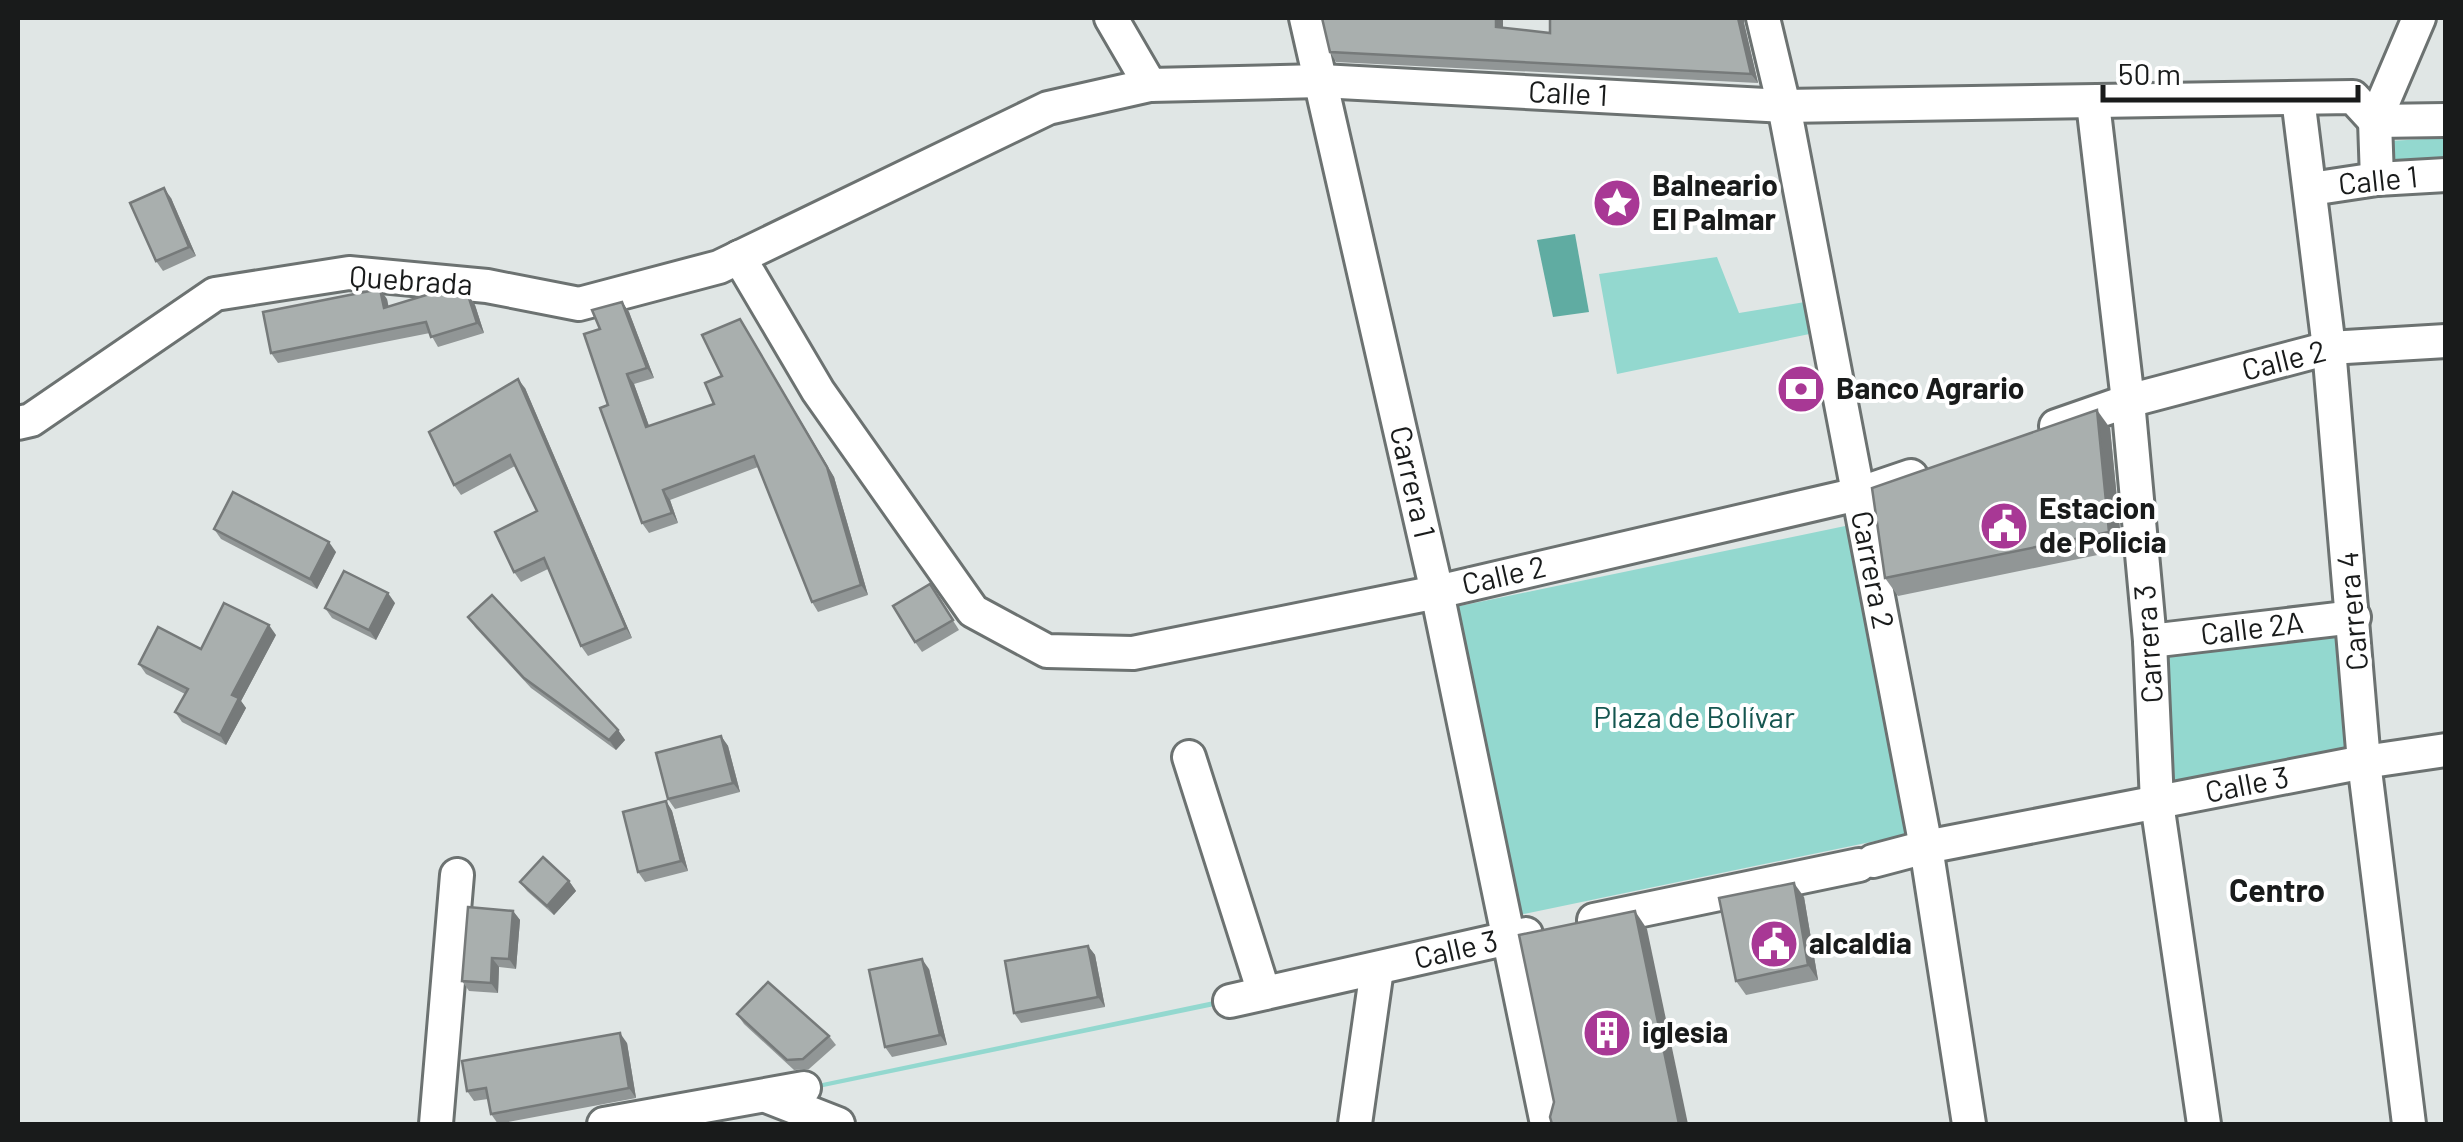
<svg xmlns="http://www.w3.org/2000/svg" width="2463" height="1142" viewBox="0 0 2463 1142" font-family="Barlow,sans-serif">
  <rect width="100%" height="100%" fill="#e0e6e5"/>
  <!-- green -->
  <g fill="#93d8cf">
    <polygon points="2445,138 2445,158 2389,160 2388,141"/>
    <polygon points="1717,257 1739,313 1817,300 1824,331 1617,374 1599,274"/>
    <polygon points="1850,525 1914,833 1519,915 1455,607"/>
    <polygon points="2343,626 2353,754 2171,792 2160,649"/>
    <polygon points="1228,998 1229,1003 809,1090 808,1086"/>
  </g>
  <!-- water -->
  <polygon fill="#60aca2" points="1575,234 1589,312 1553,317 1537,240"/>
  <g fill="none" stroke-linecap="round" stroke-linejoin="round">
    <!-- minor casing -->
    <g stroke="#6c7271" stroke-width="38">
      <g id="minor">
        <polyline points="1111,18 1150,85"/>
        <polyline points="1306,18 1437,592 1547,1124"/>
        <polyline points="1763,18 1784,106 1926,847 1969,1124"/>
        <polyline points="2298,98 2329,348 2364,762 2409,1124"/>
        <polyline points="2093,103 2128,401 2150,641 2157,803 2204,1124"/>
        <polyline points="2377,179 2375,121 2419,18"/>
        <polyline points="2311,189 2377,179 2446,175"/>
        <polyline points="739,257 818,391 973,611 1047,651 1133,653 1437,592 1858,494 1911,476"/>
        <polyline points="18,423 31,420 215,294 349,273 487,286 579,304 719,267 1048,108 1150,85 1321,81 1784,106 2353,97 2375,121 2446,120"/>
        <polyline points="2056,426 2128,401 2329,348 2446,341"/>
        <polyline points="2150,641 2354,617"/>
        <polyline points="1189,757 1264,993"/>
        <polyline points="1873,861 1926,847 2364,762 2446,750"/>
        <polyline points="1594,920 1859,865"/>
        <polyline points="1230,1001 1526,934"/>
        <polyline points="769,1097 838,1124"/>
        <polyline points="436,1124 457,875"/>
        <polyline points="604,1124 804,1088"/>
        <polyline points="1355,1124 1377,969"/>
      </g>
    </g>
    <!-- minor -->
    <use href="#minor" stroke="#fff" stroke-width="32"/>
  </g>
  <!-- wall -->
  <g fill="#919696">
    <polygon points="1322,18 1503,18 1503,28 1550,33 1744,23 1758,83 1336,62 1330,52"/>
    <polygon points="171,198 196,256 163,271 156,261"/>
    <polygon points="468,295 475,305 484,333 438,347 430,333 278,363 271,353 387,299 388,307"/>
    <polygon points="622,302 629,312 654,378 634,384 649,426 714,404 722,376 746,329 834,477 868,595 818,612 812,602 758,467 670,500 678,523 649,533 642,523 608,405 600,329"/>
    <polygon points="525,388 632,638 588,656 581,646 548,569 521,582 514,572 537,511 515,466 461,495 454,485"/>
    <polygon points="2110,428 2122,550 1898,596 1885,578"/>
    <polygon points="214,529 336,552 317,589 221,539"/>
    <polygon points="930,584 959,630 922,652 915,642"/>
    <polygon points="395,603 376,640 332,618 325,608"/>
    <polygon points="468,617 618,730 625,740 616,750 531,688 475,627"/>
    <polygon points="276,635 241,701 246,708 226,745 182,722 175,712 185,694 146,674 139,664 201,649"/>
    <polygon points="721,736 728,746 740,792 675,809 668,799"/>
    <polygon points="666,801 672,811 688,871 645,882 638,872"/>
    <polygon points="569,881 576,891 554,915 527,891 520,882"/>
    <polygon points="1804,897 1818,980 1746,995 1736,981"/>
    <polygon points="513,911 520,920 516,969 499,967 498,993 469,991 462,981"/>
    <polygon points="1088,946 1095,955 1105,1007 1021,1023 1014,1013"/>
    <polygon points="929,969 947,1045 892,1057 885,1047"/>
    <polygon points="737,1014 829,1036 836,1045 809,1069 794,1070 744,1024"/>
    <polygon points="627,1043 636,1098 498,1124 491,1114 488,1099 474,1101 467,1091"/>
  </g>
  <!-- shaded-wall -->
  <g fill="#767a7a">
    <polygon points="1496,18 1503,18 1503,37 1496,27"/>
    <polygon points="1738,18 1745,18 1744,23 1758,83 1751,74"/>
    <polygon points="164,188 171,198 196,256 189,247"/>
    <polygon points="380,289 387,299 391,318 384,308"/>
    <polygon points="468,295 475,305 484,333 477,323"/>
    <polygon points="622,302 629,312 654,378 647,368"/>
    <polygon points="740,319 834,477 868,595 861,585"/>
    <polygon points="627,374 634,384 653,437 646,427"/>
    <polygon points="518,379 525,388 632,638 626,628"/>
    <polygon points="2097,410 2110,428 2122,550 2109,532"/>
    <polygon points="663,490 670,500 678,523 672,513"/>
    <polygon points="329,542 336,552 317,589 310,579"/>
    <polygon points="388,593 395,603 376,640 369,630"/>
    <polygon points="269,625 276,635 241,701 246,708 226,745 220,735 232,695"/>
    <polygon points="618,730 625,740 616,750 609,740"/>
    <polygon points="721,736 728,746 740,792 733,783"/>
    <polygon points="666,801 672,811 688,871 681,861"/>
    <polygon points="569,881 576,891 554,915 547,906"/>
    <polygon points="1794,883 1804,897 1818,980 1808,965"/>
    <polygon points="513,911 520,920 516,969 509,959"/>
    <polygon points="1635,911 1647,929 1688,1124 1679,1124"/>
    <polygon points="1088,946 1095,955 1105,1007 1098,997"/>
    <polygon points="492,958 499,967 498,993 491,983"/>
    <polygon points="922,959 929,969 947,1045 940,1035"/>
    <polygon points="620,1033 627,1043 636,1098 629,1088"/>
  </g>
  <!-- building -->
  <g fill="#a9afae" stroke="#767a7a" stroke-width="2.5">
    <polygon points="1322,18 1496,18 1496,27 1550,33 1550,18 1738,18 1751,74 1330,52"/>
    <polygon points="164,188 189,247 156,261 130,203"/>
    <polygon points="380,289 384,308 436,292 468,295 477,323 431,337 426,322 271,353 263,312"/>
    <polygon points="622,302 647,368 627,374 646,427 714,404 705,383 722,376 702,335 740,319 827,467 861,585 812,602 754,456 663,490 672,513 642,523 600,408 608,405 584,334 600,329 592,310"/>
    <polygon points="518,379 626,628 581,646 544,558 514,572 495,532 537,511 510,455 454,485 429,432"/>
    <polygon points="2097,410 2109,532 1885,578 1872,488"/>
    <polygon points="233,492 329,542 310,579 214,529"/>
    <polygon points="344,571 388,593 369,630 325,608"/>
    <polygon points="930,584 953,620 915,642 893,606"/>
    <polygon points="492,595 618,730 609,740 524,678 468,617"/>
    <polygon points="224,603 269,625 232,695 239,698 220,735 175,712 188,689 139,664 158,627 201,649"/>
    <polygon points="721,736 733,783 668,799 656,753"/>
    <polygon points="666,801 681,861 638,872 623,812"/>
    <polygon points="543,857 569,881 547,906 520,882"/>
    <polygon points="1794,883 1808,965 1736,981 1719,898"/>
    <polygon points="468,907 513,911 509,959 492,958 491,983 462,981"/>
    <polygon points="1635,911 1679,1124 1552,1124 1550,1117 1554,1102 1519,935"/>
    <polygon points="1088,946 1098,997 1014,1013 1005,961"/>
    <polygon points="922,959 940,1035 885,1047 869,970"/>
    <polygon points="768,982 829,1036 803,1059 787,1060 737,1014"/>
    <polygon points="620,1033 629,1088 491,1114 486,1088 467,1091 462,1061"/>
  </g>
  <!-- icons -->
  <defs>
    <g id="sight-disc" transform="scale(2.5)"><circle r="9.5" fill="#a83895" stroke="#fff"/><path d="M0-6L1.8-2.2L6-1.7L2.9 1.2L3.7 5.4L0 3.3L-3.7 5.4L-2.9 1.2L-6-1.7L-1.8-2.2Z" fill="#fff"/></g>
    <g id="bank-disc" transform="scale(2.5)"><circle r="9.5" fill="#a83895" stroke="#fff"/><path d="M-6-4H6V4H-6ZM0-2.3a2.3 2.3 0 1 0 0 4.6a2.3 2.3 0 1 0 0-4.6Z" fill="#fff"/></g>
    <g id="civic-disc" transform="scale(2.5)"><circle r="9.5" fill="#a83895" stroke="#fff"/><path d="M-.6-6.5H3V-4.5H.6V-3L4-1V1h2V6H-6V1h2V-1L-.6-3ZM-1.2 2.5V6h2.4V2.5Z" fill="#fff"/></g>
    <g id="building-disc" transform="scale(2.5)"><circle r="9.5" fill="#a83895" stroke="#fff"/><path d="M-4-6H4V6H1V3H-1V6H-4ZM-2.5-4.3h1.7v1.8h-1.7ZM.8-4.3h1.7v1.8H.8ZM-2.5-1h1.7V.8h-1.7ZM.8-1h1.7V.8H.8Z" fill="#fff"/></g>
  </defs>
  <g fill-rule="evenodd">
    <use href="#sight-disc" x="1617" y="203"/>
    <use href="#bank-disc" x="1801" y="389"/>
    <use href="#civic-disc" x="2004" y="526"/>
    <use href="#civic-disc" x="1774" y="944"/>
    <use href="#building-disc" x="1607" y="1033"/>
  </g>
  <g text-anchor="middle" stroke-width="8" stroke-linejoin="round" paint-order="stroke">
    <!-- street labels -->
    <g font-size="30" fill="#191b1b" stroke="#fff">
      <text transform="translate(1568 94) rotate(3)" y="10">Calle 1</text>
      <text transform="translate(2378 181) rotate(-6)" y="10">Calle 1</text>
      <text transform="translate(411 281) rotate(4)" y="10">Quebrada</text>
      <text transform="translate(2284 361) rotate(-14)" y="10">Calle 2</text>
      <text transform="translate(1412 482) rotate(77)" y="10">Carrera 1</text>
      <text transform="translate(1872 570) rotate(79)" y="10">Carrera 2</text>
      <text transform="translate(1504 576) rotate(-13)" y="10">Calle 2</text>
      <text transform="translate(2353 611) rotate(-95)" y="10">Carrera 4</text>
      <text transform="translate(2252 629) rotate(-7)" y="10">Calle 2A</text>
      <text transform="translate(2149 644) rotate(-94)" y="10">Carrera 3</text>
      <text transform="translate(2247 785) rotate(-11)" y="10">Calle 3</text>
      <text transform="translate(1456 950) rotate(-13)" y="10">Calle 3</text>
    </g>
    <!-- poi labels -->
    <g font-size="30" font-weight="bold" fill="#191b1b" stroke="#fff" text-anchor="start">
      <text x="1652" y="196">Balneario<tspan x="1652" dy="34">El Palmar</tspan></text>
      <text x="1836" y="399">Banco Agrario</text>
      <text x="2039" y="519">Estacion<tspan x="2039" dy="34">de Policia</tspan></text>
      <text x="1809" y="954">alcaldia</text>
      <text x="1642" y="1043">iglesia</text>
    </g>
    <!-- park labels -->
    <g font-size="30" fill="#155650" stroke="#fff">
      <text x="1694" y="728">Plaza de Bolívar</text>
    </g>
    <!-- neighbourhood labels -->
    <g font-size="32" font-weight="bold" fill="#191b1b" stroke="#fff">
      <text x="2277" y="902">Centro</text>
    </g>
  </g>
  <!-- border -->
  <rect width="2463" height="1142" fill="none" stroke="#191b1b" stroke-width="40"/>
  <!-- scale -->
  <path d="M2103 85v15h255v-15" fill="none" stroke="#191b1b" stroke-width="5"/>
  <text x="2118" y="85" font-size="30" fill="#191b1b" stroke="#ffffff" stroke-width="8" paint-order="stroke">50 m</text>
</svg>
